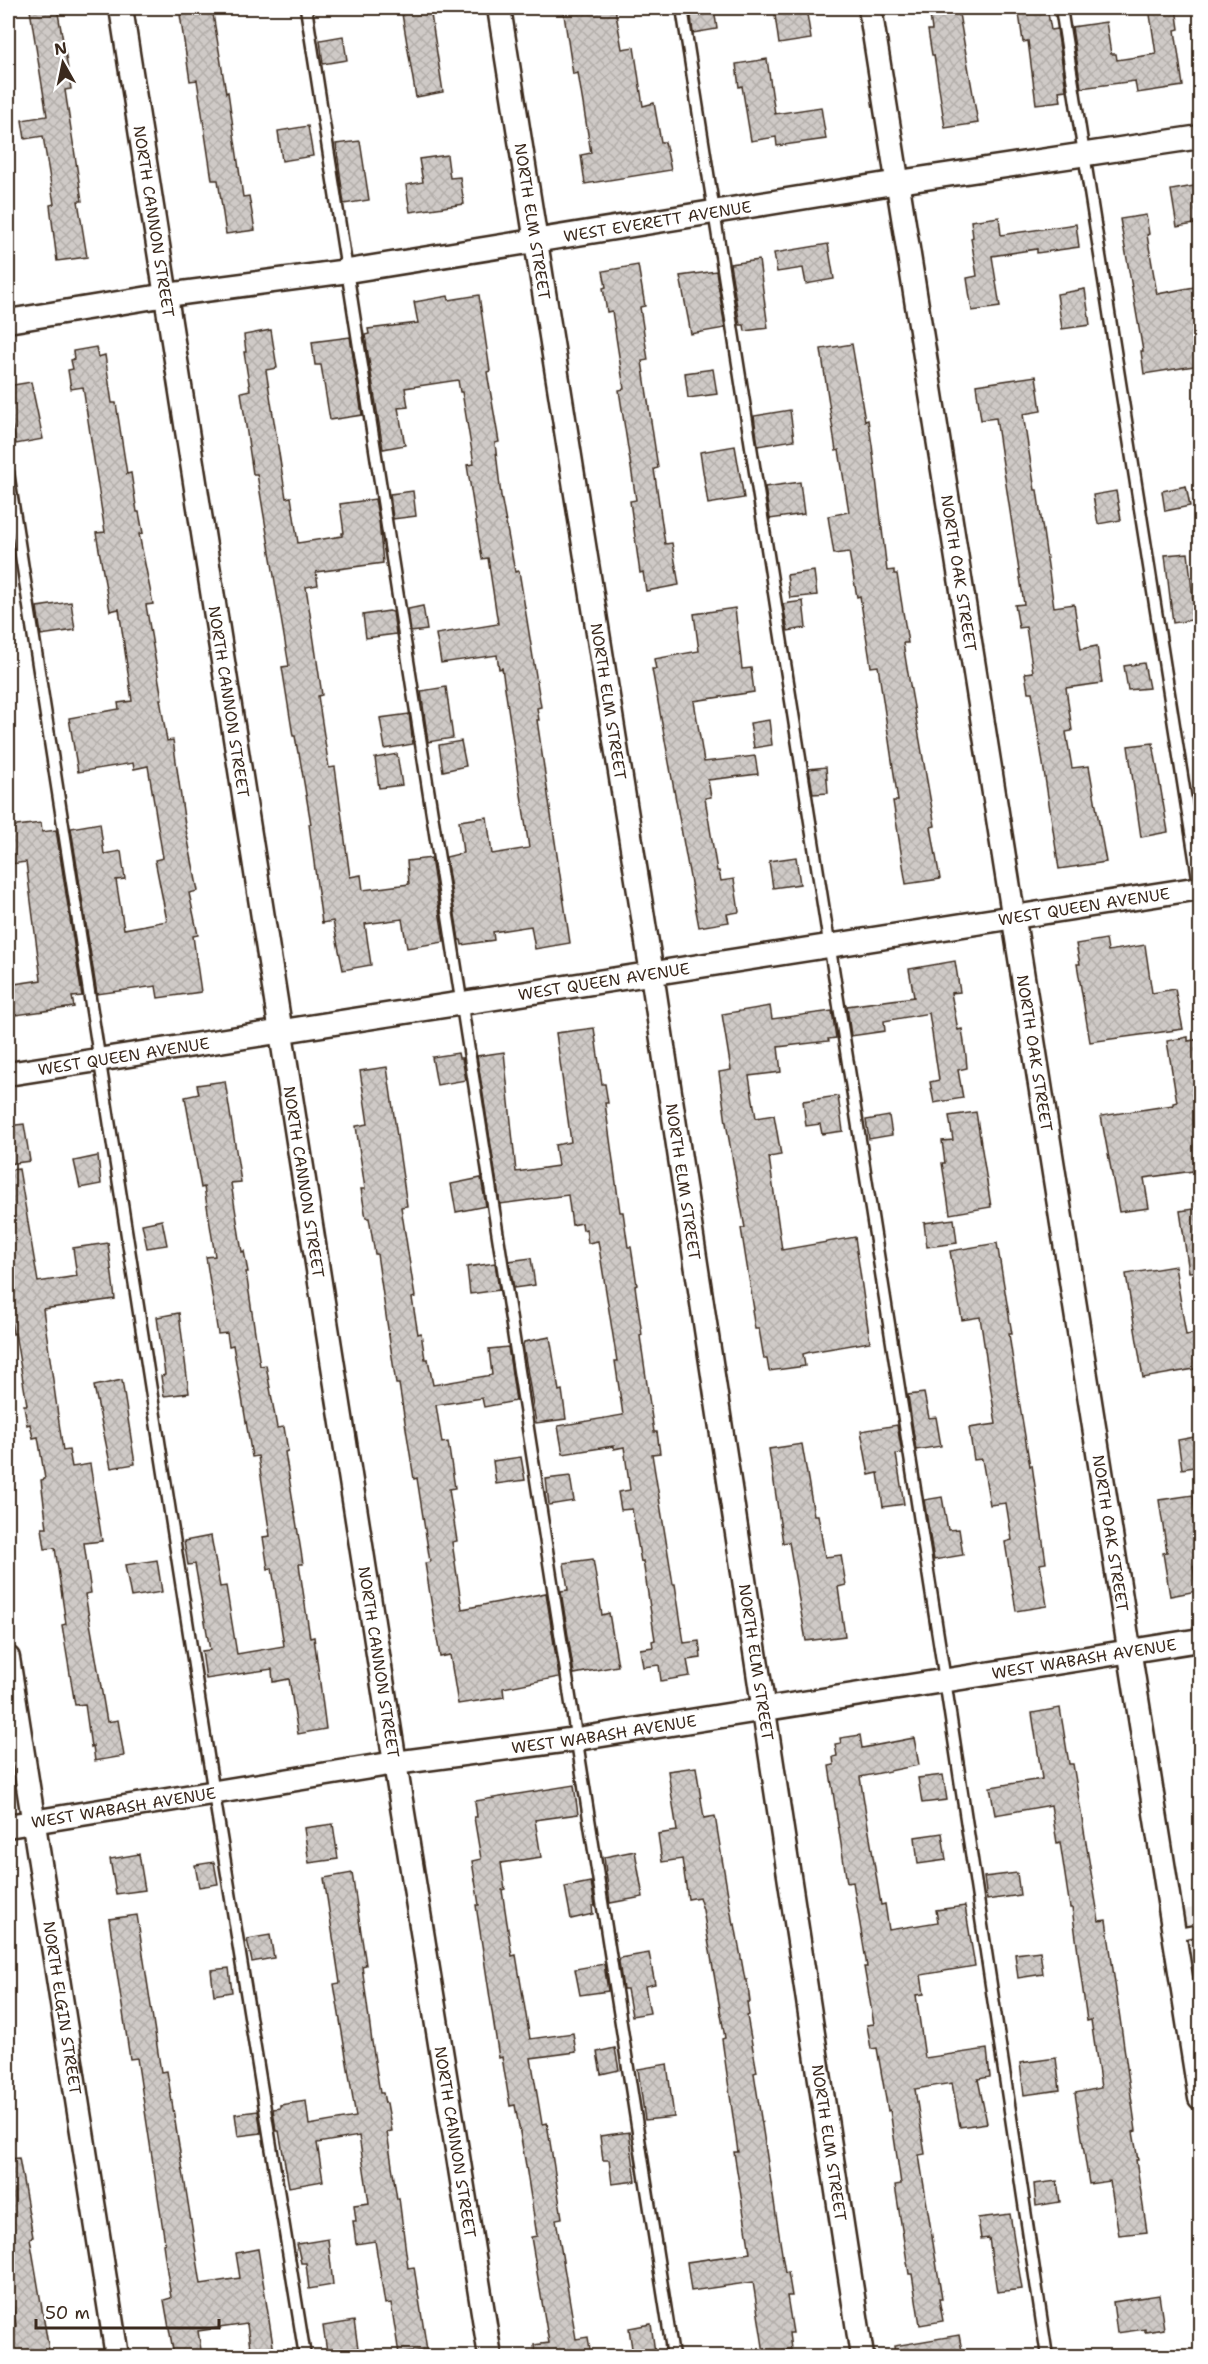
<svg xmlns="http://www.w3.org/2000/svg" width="1208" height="2364" viewBox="0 0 1208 2364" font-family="'Shantell Sans',sans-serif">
  <defs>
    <pattern id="building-cross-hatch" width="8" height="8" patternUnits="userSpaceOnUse" patternTransform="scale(1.5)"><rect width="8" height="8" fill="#cfcac7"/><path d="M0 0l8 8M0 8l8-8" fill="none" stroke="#b3aeaa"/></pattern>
  </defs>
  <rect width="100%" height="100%" fill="#fff"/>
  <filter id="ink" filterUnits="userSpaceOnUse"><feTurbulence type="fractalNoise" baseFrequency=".0167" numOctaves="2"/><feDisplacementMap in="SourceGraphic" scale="12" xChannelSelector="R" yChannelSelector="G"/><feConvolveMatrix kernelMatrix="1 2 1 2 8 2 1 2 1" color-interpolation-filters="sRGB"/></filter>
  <g filter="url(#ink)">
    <!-- built -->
    <polygon fill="#f1efee" points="1200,1907 1200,2023 1182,1910"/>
    <!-- building -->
    <g fill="url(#building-cross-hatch)" stroke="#3b2a1e" stroke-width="1.5">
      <polygon points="44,8 57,8 66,57 71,89 65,90 82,201 78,201 87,257 57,261 50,205 54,204 43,136 25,139 22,120 47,116 30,10"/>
      <polygon points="179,8 212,8 226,93 228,92 243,197 249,196 255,230 226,234 218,180 212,180 197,80 190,81"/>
      <polygon points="401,8 430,8 443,92 416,97"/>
      <polygon points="563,8 615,8 622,49 634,47 643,106 654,103 661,142 665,142 671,170 585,184 581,155 591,153 578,73 573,74"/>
      <polygon points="690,8 714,8 717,29 693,33"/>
      <polygon points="774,8 806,8 811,39 779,44"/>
      <polygon points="929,8 958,8 978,123 945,128 934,55 932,55 928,30 932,30"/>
      <polygon points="1047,8 1051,30 1057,29 1066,90 1059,91 1061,101 1036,104 1028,41 1023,42 1019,13"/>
      <polygon points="1149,8 1176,8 1179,29 1175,30 1183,86 1137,93 1135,81 1081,88 1072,27 1106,22 1111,54 1116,54 1117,60 1156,54"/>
      <polygon points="343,36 347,60 323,64 320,40"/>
      <polygon points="767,59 775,114 821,107 826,139 777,146 776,137 751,141 742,86 739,87 736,64"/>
      <polygon points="308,126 313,156 282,161 278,131"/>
      <polygon points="360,141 369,200 344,204 336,144"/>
      <polygon points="447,155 450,178 460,177 464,204 410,212 406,185 423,182 419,159"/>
      <polygon points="1200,185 1200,223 1177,227 1171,190"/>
      <polygon points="1146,215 1149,234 1147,235 1157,294 1200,286 1200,365 1144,374 1141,351 1143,351 1120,219"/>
      <polygon points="999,217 1001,235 1076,224 1079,247 1037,253 1037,249 992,256 1000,307 972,311 967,278 977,276 971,238 973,237 971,221"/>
      <polygon points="828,244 834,279 806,284 803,268 777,272 774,253"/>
      <polygon points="759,260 768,328 745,331 744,325 740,325 730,264"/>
      <polygon points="638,265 645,306 640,307 648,360 642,361 658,468 654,469 665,544 672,543 679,585 646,591 643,572 640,573 630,501 636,500 619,390 624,389 612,311 607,312 603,288 606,287 603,271"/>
      <polygon points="716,271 725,328 691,334 680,276"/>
      <polygon points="1085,289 1090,325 1062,329 1057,294"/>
      <polygon points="479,295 490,371 487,372 499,442 495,443 501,496 515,572 519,571 541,707 537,708 539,720 537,720 570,943 535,949 531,926 493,932 494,940 462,945 461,940 459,940 446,857 463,853 459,821 487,817 492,854 529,848 502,668 499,669 497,655 441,663 436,634 498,624 488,558 482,559 467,465 474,464 462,392 460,392 458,380 405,388 408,407 398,408 405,445 383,449 365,335 369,334 368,329 418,323 414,302 448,296 449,300"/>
      <polygon points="271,330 277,368 266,370 286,498 291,497 298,543 342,536 342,533 344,533 340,504 375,499 379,521 383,563 316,572 318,585 306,587 322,695 318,696 329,768 335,767 350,877 361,875 363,890 409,884 407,861 431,858 444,942 407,948 402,919 365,924 371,965 343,970 333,921 322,923 309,824 311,824 299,753 298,753 295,736 293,736 282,667 289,666 257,474 253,474 241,392 250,390 244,352 246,352 244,335"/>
      <polygon points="350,337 362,415 330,420 321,365 315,365 312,342"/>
      <polygon points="852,344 865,421 868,420 872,445 887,571 894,570 894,574 897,574 908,643 903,643 906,662 935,826 931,827 940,879 906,884 893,801 898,801 878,666 871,667 860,596 857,597 849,552 834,554 828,516 849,512 839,450 836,451 821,349"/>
      <polygon points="96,347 98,357 105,355 112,403 116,403 127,474 131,473 137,512 139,512 143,533 139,534 153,604 146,605 162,699 160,699 167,741 173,740 185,825 198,891 189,893 198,935 193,936 201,992 158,998 156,986 97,994 71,828 100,823 104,854 121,851 125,879 116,880 124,929 167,921 155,860 163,858 148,766 134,769 133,763 78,772 69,718 119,709 118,703 132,701 119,609 110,611 96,533 105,532 83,387 71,389 68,370 73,369 71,360 74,359 73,351"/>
      <polygon points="713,369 717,394 688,398 685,373"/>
      <polygon points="1036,376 1041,411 1023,414 1035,490 1037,490 1054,607 1074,604 1081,649 1097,646 1102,683 1066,688 1072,731 1066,732 1072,768 1089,766 1106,862 1059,869 1032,692 1028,692 1025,673 1033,672 1026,627 1019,628 1015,605 1024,604 996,418 981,420 976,385"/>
      <polygon points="31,382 43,439 16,444 10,414 8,414 8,386"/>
      <polygon points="790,410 794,440 758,446 754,416"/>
      <polygon points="735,446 744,498 708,504 700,452"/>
      <polygon points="800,482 804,514 770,519 765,487"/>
      <polygon points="1186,486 1190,506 1165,511 1162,491"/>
      <polygon points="413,491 416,516 393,519 390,494"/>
      <polygon points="1116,491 1121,520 1098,524 1093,495"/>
      <polygon points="1188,553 1193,600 1198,619 1173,623 1165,555"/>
      <polygon points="814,571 817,595 790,598 787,575"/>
      <polygon points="803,601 806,628 788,631 783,604"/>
      <polygon points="71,602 75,630 41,635 37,607"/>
      <polygon points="423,606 427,630 411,632 408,609"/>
      <polygon points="735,608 742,669 751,668 754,692 694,701 704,762 755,756 758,774 708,780 711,797 705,798 717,871 719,871 721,881 734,879 739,912 727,914 729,922 699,927 652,669 656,669 654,659 699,651 694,614"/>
      <polygon points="389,611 393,612 396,634 366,638 363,615"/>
      <polygon points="1144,663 1149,688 1128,690 1124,666"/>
      <polygon points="446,687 453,738 428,742 421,691"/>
      <polygon points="409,714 413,744 385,749 380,718"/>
      <polygon points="769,720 772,745 754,748 750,723"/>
      <polygon points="461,741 466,766 443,771 439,745"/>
      <polygon points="1153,743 1168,832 1141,837 1128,746"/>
      <polygon points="397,754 402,785 379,788 375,758"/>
      <polygon points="826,767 828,793 813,794 809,769"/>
      <polygon points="41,823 42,832 56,830 82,996 72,997 74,1007 8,1016 8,985 41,980 26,862 11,864 8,827"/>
      <polygon points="796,857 800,884 773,888 769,861"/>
      <polygon points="1106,939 1108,951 1145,945 1152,993 1175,989 1183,1029 1090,1042 1077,964 1080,964 1076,944"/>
      <polygon points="955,961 960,992 951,993 958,1030 962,1029 966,1056 967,1068 958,1070 963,1098 934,1103 930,1082 939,1080 929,1013 884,1021 885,1031 851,1036 847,1006 914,997 909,969"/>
      <polygon points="770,1006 772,1019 832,1011 836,1038 828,1039 829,1041 778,1047 781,1072 749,1076 756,1118 774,1115 781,1155 769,1157 782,1250 855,1237 870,1342 810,1352 803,1354 805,1366 769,1371 767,1359 764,1359 759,1329 755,1329 752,1310 754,1310 741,1228 745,1228 726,1123 719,1072 731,1070 722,1014"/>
      <polygon points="594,1028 602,1084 605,1084 608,1103 605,1103 620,1212 623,1212 628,1247 631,1247 637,1285 635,1286 642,1335 640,1336 654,1432 657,1432 660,1453 652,1454 673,1584 675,1584 684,1643 699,1641 701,1658 687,1660 690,1676 661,1681 659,1665 643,1667 640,1649 653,1647 652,1641 655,1640 643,1561 641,1562 632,1509 621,1510 618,1492 630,1490 624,1447 614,1449 614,1446 563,1454 558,1426 623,1415 615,1361 617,1361 598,1241 588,1243 586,1229 583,1230 582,1223 572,1225 568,1195 500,1204 477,1056 504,1052 516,1172 558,1166 555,1145 571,1142 556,1033"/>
      <polygon points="1188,1037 1188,1041 1200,1039 1200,1170 1144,1178 1149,1208 1119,1212 1101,1116 1173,1105 1173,1103 1177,1102 1167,1041"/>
      <polygon points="458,1053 459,1058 462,1058 466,1080 437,1085 432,1057"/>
      <polygon points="387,1067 407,1206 401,1207 415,1297 412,1298 418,1334 421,1333 425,1359 428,1359 433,1385 492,1375 489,1349 508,1347 516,1401 484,1407 482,1398 436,1405 442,1443 448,1442 455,1488 449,1489 457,1541 452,1542 462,1609 546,1593 559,1677 503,1688 504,1697 458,1704 450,1655 440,1657 425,1563 430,1562 417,1478 414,1479 399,1384 396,1384 377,1254 375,1254 369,1218 366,1218 361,1189 365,1189 356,1126 368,1124 360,1071"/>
      <polygon points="225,1081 241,1182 231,1183 242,1252 244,1251 248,1272 246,1272 260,1366 266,1365 277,1428 284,1427 288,1451 285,1452 303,1564 299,1564 310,1638 314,1637 326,1729 298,1734 289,1679 273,1682 272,1669 206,1679 202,1651 210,1650 195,1564 188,1565 184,1541 211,1536 220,1587 226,1586 237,1654 284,1646 272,1568 268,1569 263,1537 270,1536 258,1456 252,1457 233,1345 229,1346 227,1333 218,1334 206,1257 215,1256 204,1187 201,1188 185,1097 199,1094 197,1085"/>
      <polygon points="838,1096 843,1131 822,1134 820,1124 806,1126 803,1101"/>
      <polygon points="976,1112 991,1207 950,1214 942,1163 945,1163 942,1141 953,1140 949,1116"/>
      <polygon points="889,1116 892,1135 869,1139 866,1120"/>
      <polygon points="24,1124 30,1161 8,1164 8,1126"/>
      <polygon points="98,1156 101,1184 80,1188 74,1161"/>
      <polygon points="19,1169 38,1282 77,1276 73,1248 108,1243 115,1299 43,1309 63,1451 69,1450 72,1467 90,1464 102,1541 84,1543 91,1593 85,1594 107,1722 118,1720 124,1756 95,1761 93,1746 91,1747 85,1704 75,1705 62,1625 66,1624 55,1548 45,1549 42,1528 47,1528 41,1480 45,1479 38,1437 33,1438 30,1424 27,1425 24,1405 27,1405 15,1333 13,1334 8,1300 8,1170"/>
      <polygon points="481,1178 486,1206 456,1212 451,1184"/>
      <polygon points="1200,1208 1200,1271 1189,1272 1180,1211"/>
      <polygon points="954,1219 957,1243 927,1247 924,1223"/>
      <polygon points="162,1220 167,1245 147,1248 142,1224"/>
      <polygon points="997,1243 1012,1334 1009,1334 1017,1388 1030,1466 1032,1465 1046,1563 1040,1564 1047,1606 1016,1611 1005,1542 1012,1540 1006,1503 990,1505 982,1459 974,1460 969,1428 996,1424 980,1317 962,1320 950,1251"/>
      <polygon points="531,1258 535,1285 514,1288 509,1261"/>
      <polygon points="495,1263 499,1290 470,1294 467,1267"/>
      <polygon points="1175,1266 1186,1335 1200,1333 1200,1368 1143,1378 1126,1274"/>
      <polygon points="179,1313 189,1393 164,1396 161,1376 165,1375 157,1317"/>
      <polygon points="550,1337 559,1391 562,1390 566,1419 536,1423 523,1345 524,1342"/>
      <polygon points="122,1380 135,1464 111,1468 94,1386"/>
      <polygon points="924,1393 929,1418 936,1417 941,1446 916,1450 908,1395"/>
      <polygon points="897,1425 902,1453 896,1454 904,1504 883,1507 878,1473 869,1475 861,1431"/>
      <polygon points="1200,1436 1200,1466 1182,1469 1178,1440"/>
      <polygon points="802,1444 814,1515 818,1515 825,1557 841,1555 846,1585 838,1587 845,1636 806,1641 789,1542 783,1543 769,1449"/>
      <polygon points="521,1457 525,1480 496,1484 493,1461"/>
      <polygon points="570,1476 574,1501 549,1505 546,1479"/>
      <polygon points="1193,1495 1200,1544 1200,1565 1193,1566 1197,1591 1170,1596 1163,1553 1167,1552 1159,1500"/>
      <polygon points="942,1497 948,1530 959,1529 963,1555 934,1560 924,1500"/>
      <polygon points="593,1559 602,1615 609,1613 618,1666 574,1674 561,1591 568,1590 564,1563"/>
      <polygon points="157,1560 162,1592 131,1597 125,1565"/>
      <polygon points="1060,1708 1069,1764 1073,1764 1099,1921 1106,1920 1136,2131 1133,2132 1138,2160 1136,2160 1147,2232 1119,2235 1110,2181 1089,2184 1075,2093 1101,2088 1091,2020 1087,2021 1072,1908 1070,1908 1060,1842 1057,1843 1051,1805 995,1815 990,1787 1042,1779 1032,1713"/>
      <polygon points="860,1735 862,1748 914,1738 919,1765 860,1777 881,1905 885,1904 889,1930 938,1922 936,1910 965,1906 975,1966 921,1975 924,1994 916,1995 925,2058 987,2049 990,2077 978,2079 987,2123 960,2127 952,2083 915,2089 925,2154 919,2155 942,2299 939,2299 943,2321 920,2325 912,2274 909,2274 895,2185 901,2184 890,2110 888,2111 877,2048 871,2049 867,2025 874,2024 864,1967 867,1967 853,1882 847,1883 829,1766 834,1765 833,1757 837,1756 835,1744 841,1743 840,1738"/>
      <polygon points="696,1767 704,1818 715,1816 733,1925 735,1924 745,1980 747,1980 750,2002 747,2002 749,2015 747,2016 757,2072 754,2073 785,2273 788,2272 792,2296 787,2296 793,2333 789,2333 791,2349 764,2353 753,2282 691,2291 687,2262 750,2253 734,2152 738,2152 722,2039 725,2038 703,1910 699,1897 688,1899 682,1859 662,1862 658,1834 677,1831 668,1771"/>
      <polygon points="943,1775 947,1800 922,1803 918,1778"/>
      <polygon points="574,1785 578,1814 535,1820 541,1857 501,1863 505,1889 502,1890 512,1956 516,1955 530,2039 573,2033 576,2052 531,2058 542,2124 547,2123 562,2218 556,2219 576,2339 588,2337 591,2356 535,2356 534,2345 549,2343 531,2237 537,2236 525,2160 515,2105 510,2106 502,2057 499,2058 476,1905 479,1905 472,1861 481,1859 474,1817 477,1817 475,1801"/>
      <polygon points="333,1824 338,1859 309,1863 304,1828"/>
      <polygon points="942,1833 946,1860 918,1864 915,1837"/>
      <polygon points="635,1851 643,1897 610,1903 604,1857"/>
      <polygon points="139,1854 145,1890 116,1894 110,1859"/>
      <polygon points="214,1862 218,1884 199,1887 195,1865"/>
      <polygon points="352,1873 366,1965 362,1966 372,2042 380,2093 383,2093 385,2103 387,2103 392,2131 387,2132 397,2199 399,2198 408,2268 414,2267 427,2350 399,2354 391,2303 385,2304 375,2241 356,2244 353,2221 356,2221 354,2205 369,2203 359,2136 317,2143 323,2181 289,2187 279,2131 276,2131 273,2109 280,2108 280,2105 306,2101 309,2125 356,2117 334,1984 340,1983 324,1878"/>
      <polygon points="1017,1873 1020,1895 987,1900 984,1877"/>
      <polygon points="591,1882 595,1906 592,1906 593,1914 571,1919 565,1887"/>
      <polygon points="137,1915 161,2072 167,2071 201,2284 240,2278 236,2253 258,2249 274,2352 251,2356 247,2324 198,2331 202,2356 174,2356 164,2300 171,2298 163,2244 165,2243 137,2058 130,2059 109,1919"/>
      <polygon points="270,1935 274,1958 252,1962 247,1939"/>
      <polygon points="1040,1951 1043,1974 1018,1978 1015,1954"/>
      <polygon points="649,1953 655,1984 645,1986 650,2013 632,2016 627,1989 623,1989 619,1962 620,1958"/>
      <polygon points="604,1964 608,1991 580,1995 575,1969"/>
      <polygon points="229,1968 232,1992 214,1995 211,1970"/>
      <polygon points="615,2048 619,2070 601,2074 597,2052"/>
      <polygon points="1056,2058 1060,2090 1024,2095 1020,2063"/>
      <polygon points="667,2064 674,2117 645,2120 638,2069"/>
      <polygon points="258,2111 261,2133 238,2136 235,2114"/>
      <polygon points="629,2132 636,2181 612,2184 609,2160 603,2160 600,2136"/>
      <polygon points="19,2158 33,2237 30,2238 50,2356 8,2356 8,2327 16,2326 8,2268 8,2159"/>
      <polygon points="1057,2181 1060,2202 1036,2206 1034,2184"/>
      <polygon points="1010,2214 1022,2289 997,2292 989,2238 981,2239 978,2218"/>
      <polygon points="328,2239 333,2285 309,2289 306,2263 301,2263 297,2244"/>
      <polygon points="1159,2295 1164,2329 1145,2332 1145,2329 1117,2333 1113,2302"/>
      <polygon points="354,2321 358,2348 327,2352 323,2326"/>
      <polygon points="651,2324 655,2352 633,2355 629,2328"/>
      <polygon points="959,2335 963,2356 895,2356 894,2346"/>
    </g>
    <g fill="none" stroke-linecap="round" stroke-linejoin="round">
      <!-- lane casing -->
      <g stroke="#3b2a1e" stroke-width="15">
        <g id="lane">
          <polyline points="306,8 673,2356"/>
          <polyline points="682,8 945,1680 1047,2356"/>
          <polyline points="1061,8 1200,890"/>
          <polyline points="8,472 214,1794 305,2356"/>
          <polyline points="1174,1935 1200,1930"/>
        </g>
      </g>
      <!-- street casing -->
      <g stroke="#3b2a1e" stroke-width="27">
        <g id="street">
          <path id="s1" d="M121,8L395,1763L490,2356"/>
          <path id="s2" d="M499,8L652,974L862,2356"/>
          <path id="s3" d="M870,8L1200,2098"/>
          <path id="s4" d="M8,321L167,295L348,271L899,182L1200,137"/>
          <path id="s5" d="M8,1074L1200,888"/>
          <path id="s6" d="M8,1658L117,2356"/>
          <path id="s7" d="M8,1826L395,1763L577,1739L1200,1640"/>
        </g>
      </g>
      <!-- lane -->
      <use href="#lane" stroke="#fff" stroke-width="10"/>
      <!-- street -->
      <use href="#street" stroke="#fff" stroke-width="22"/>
    </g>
  </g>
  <g text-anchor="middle" stroke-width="4.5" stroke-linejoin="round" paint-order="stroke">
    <!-- street labels -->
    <g font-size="16" fill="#3b2a1e" stroke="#fff">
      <text dy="6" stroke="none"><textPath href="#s2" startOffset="216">NORTH ELM STREET</textPath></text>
      <text dy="6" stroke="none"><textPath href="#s4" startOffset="657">WEST EVERETT AVENUE</textPath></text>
      <text dy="6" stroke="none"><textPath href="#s1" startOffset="216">NORTH CANNON STREET</textPath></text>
      <text dy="6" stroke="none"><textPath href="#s3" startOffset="572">NORTH OAK STREET</textPath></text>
      <text dy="6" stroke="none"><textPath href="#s2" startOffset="702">NORTH ELM STREET</textPath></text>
      <text dy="6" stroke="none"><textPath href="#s1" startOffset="702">NORTH CANNON STREET</textPath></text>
      <text dy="6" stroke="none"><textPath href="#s5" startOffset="1089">WEST QUEEN AVENUE</textPath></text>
      <text dy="6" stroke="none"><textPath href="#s5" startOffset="603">WEST QUEEN AVENUE</textPath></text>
      <text dy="6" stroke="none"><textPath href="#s3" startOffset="1058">NORTH OAK STREET</textPath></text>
      <text dy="6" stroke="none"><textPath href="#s5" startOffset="117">WEST QUEEN AVENUE</textPath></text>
      <text dy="6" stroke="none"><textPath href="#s1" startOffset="1188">NORTH CANNON STREET</textPath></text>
      <text dy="6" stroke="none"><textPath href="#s2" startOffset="1188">NORTH ELM STREET</textPath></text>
      <text dy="6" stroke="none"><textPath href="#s3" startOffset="1544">NORTH OAK STREET</textPath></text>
      <text dy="6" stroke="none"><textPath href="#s7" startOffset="1089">WEST WABASH AVENUE</textPath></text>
      <text dy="6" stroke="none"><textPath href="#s1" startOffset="1674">NORTH CANNON STREET</textPath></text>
      <text dy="6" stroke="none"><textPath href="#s2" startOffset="1674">NORTH ELM STREET</textPath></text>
      <text dy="6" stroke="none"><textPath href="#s7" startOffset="603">WEST WABASH AVENUE</textPath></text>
      <text dy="6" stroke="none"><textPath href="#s7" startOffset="117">WEST WABASH AVENUE</textPath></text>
      <text dy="6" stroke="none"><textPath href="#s6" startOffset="354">NORTH ELGIN STREET</textPath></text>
      <text dy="6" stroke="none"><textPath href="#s1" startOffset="2160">NORTH CANNON STREET</textPath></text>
      <text dy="6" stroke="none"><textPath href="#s2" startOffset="2160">NORTH ELM STREET</textPath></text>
    </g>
  </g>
  <!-- margin -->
  <rect width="1208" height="2364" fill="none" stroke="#fff" stroke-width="30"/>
  <rect x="15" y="15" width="1178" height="2334" fill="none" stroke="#3b2a1e" stroke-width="2" filter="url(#ink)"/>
  <!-- north arrow -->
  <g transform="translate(63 63) rotate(351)" stroke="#ffffff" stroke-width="4.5" paint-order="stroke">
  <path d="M0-4.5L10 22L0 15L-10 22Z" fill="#3b2a1e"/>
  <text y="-9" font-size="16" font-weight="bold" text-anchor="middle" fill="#3b2a1e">N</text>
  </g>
  <!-- scale -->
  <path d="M36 2319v9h183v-9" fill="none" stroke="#3b2a1e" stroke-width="3"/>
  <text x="45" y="2319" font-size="18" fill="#3b2a1e" stroke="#ffffff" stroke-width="4.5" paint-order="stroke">50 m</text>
</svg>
